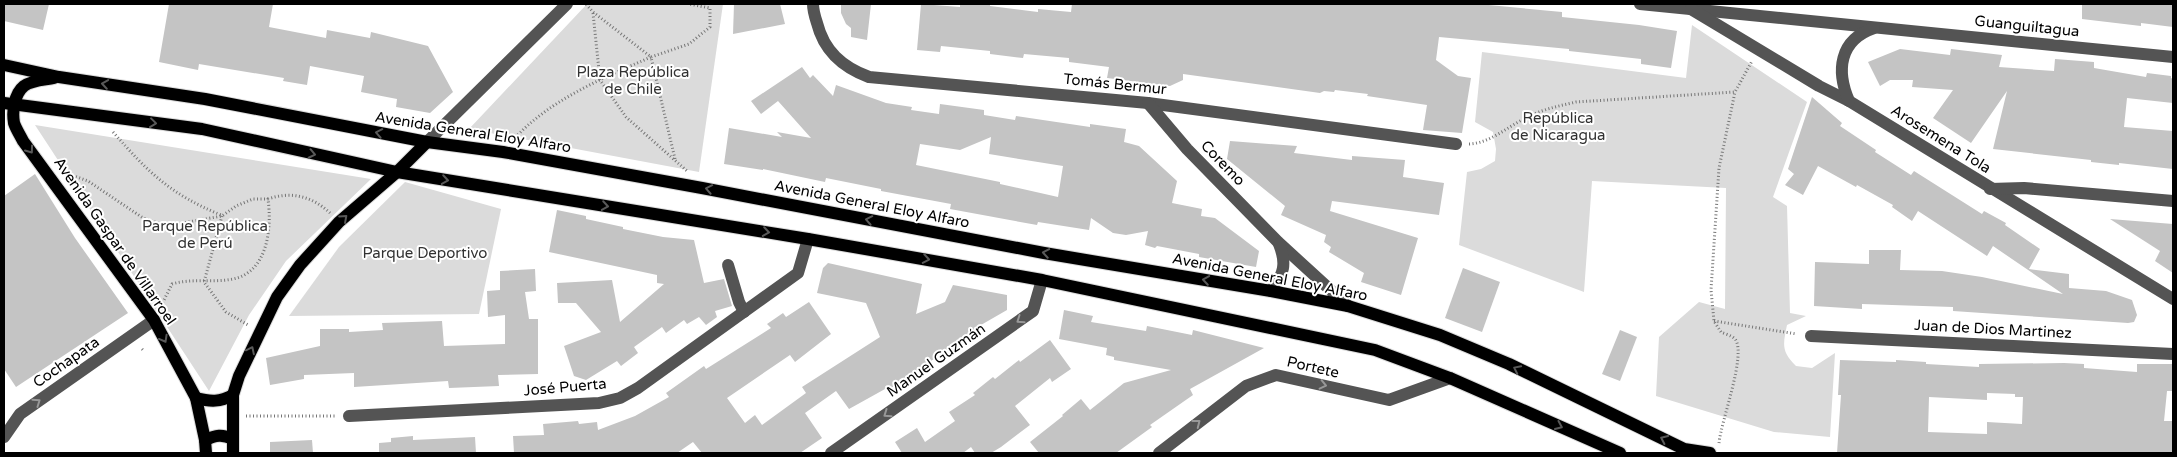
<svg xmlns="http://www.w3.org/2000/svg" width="2177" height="457" viewBox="0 0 2177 457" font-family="'Varela Round',sans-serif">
  <rect width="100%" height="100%" fill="#fff"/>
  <!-- green -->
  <g fill="#dbdbdb">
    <polygon points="587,4 723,4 699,172 469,129"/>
    <path d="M1692,25L1807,102L1773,197L1787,206L1790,313L1806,316L1787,325C1783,345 1781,351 1796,366L1812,368L1835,353L1830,437L1774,432L1656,396L1659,337L1699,302L1725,309L1726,188L1592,181L1584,292L1459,245L1467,172L1481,169L1495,161L1496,149L1493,132L1475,122L1482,52L1686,78Z"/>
    <polygon points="35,125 371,179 286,261 249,315 209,391"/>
    <polygon points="405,182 501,209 479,314 289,316 339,247"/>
  </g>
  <!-- building -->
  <g fill="#c4c4c4" fill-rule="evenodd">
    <polygon points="4,4 49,4 43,30 4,21"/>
    <polygon points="169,4 273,4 269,27 326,38 327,30 370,38 371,32 428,46 453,92 430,113 396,107 397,99 361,92 364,76 310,66 307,85 283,81 284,78 199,64 198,70 159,62"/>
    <polygon points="734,4 780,4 785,24 733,34"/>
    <polygon points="841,4 871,4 867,40 851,37 851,28 846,24 841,13"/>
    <polygon points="921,4 960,7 960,4 990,4 990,6 1038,12 1038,9 1071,12 1072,4 1478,4 1562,12 1562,17 1639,25 1677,31 1671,68 1641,64 1641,59 1569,51 1569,49 1439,37 1436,60 1458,76 1471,78 1462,133 1423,130 1427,105 1367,96 1368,94 1335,90 1334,92 1324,91 1320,93 1183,74 1183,80 1170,86 1107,78 1109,67 1069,62 1069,58 1024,54 1023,58 990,54 990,51 941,46 940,52 917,50"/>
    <polygon points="2082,4 2173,4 2173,27 2141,23 2141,26 2082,19"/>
    <polygon points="1900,49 1950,55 1951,49 2002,55 1999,67 2054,71 2055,59 2094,62 2094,68 2146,77 2147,73 2171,76 2171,78 2173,79 2173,103 2127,98 2124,127 2173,131 2173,169 2119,163 2119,165 2091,162 2091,160 1993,149 2007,91 1971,143 1933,118 1953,90 1912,87 1913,80 1890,80 1880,86 1868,62"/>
    <path d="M802,67L810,78L813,75L833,96L836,85L886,103L912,107L911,110L939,114L940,104L984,110V115L1015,120L1016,116L1090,127V124L1126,129L1124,142L1139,146L1177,181L1172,203L1202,209L1201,216L1215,218L1259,251L1256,267L1199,257V254L1157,246L1155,248L1145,245L1148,231L1126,235L1113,233L1091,218L1089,230L1038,222L1037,225L950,209L951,204L881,191V189L826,178L825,182L763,169V170L724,164L729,128L782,137L777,132L811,138L778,101L761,114L751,101ZM991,137L989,154L1063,166L1058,197L1000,184V182L916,165L920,144L960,150Z"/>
    <polygon points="1812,97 1842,123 1840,126 1876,150 1875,152 1911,175 1914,171 1982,214 1984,211 2006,223 2005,225 2040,249 2029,269 2069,274 2069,288 2106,291 2132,300 2137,315 2134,322 2128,323 1953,311 1953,307 1862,304 1862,309 1814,306 1815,262 1869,264 1869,250 1901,250 1900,270 1942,271 1982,277 2063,294 1993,246 1987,256 1918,211 1912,221 1892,207 1893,205 1857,185 1856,187 1818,166 1803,195 1785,185 1794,174 1788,169"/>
    <polygon points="1230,141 1297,146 1294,153 1352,160 1352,156 1405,160 1403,177 1444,183 1439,215 1332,201 1330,211 1418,238 1401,295 1361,282 1364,273 1329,252 1331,247 1324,242 1326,235 1281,215 1285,206 1227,159"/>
    <polygon points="35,174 75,238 128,313 16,387 4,369 4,196"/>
    <polygon points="557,210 586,216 586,219 623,227 623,229 663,237 694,240 704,283 724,279 732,306 715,311 717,317 706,325 699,317 687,324 684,320 666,333 662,327 634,347 638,353 621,366 617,361 586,380 574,376 564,346 601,332 576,303 558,303 557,283 612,280 620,322 664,284 657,283 657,275 549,252"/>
    <polygon points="2110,219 2173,224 2173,273 2155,261 2160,251"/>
    <polygon points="828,263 922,284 916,314 945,302 953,285 1007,295 1007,310 974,329 975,331 887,391 885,389 849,409 836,391 805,413 822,438 800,453 702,453 693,442 677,453 514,453 513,436 544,435 543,424 578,421 579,424 597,422 598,430 635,416 669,397 666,393 704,366 706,369 771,328 767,324 783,313 786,317 809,302 831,334 795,362 790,355 727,398 745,423 755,415 762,425 806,393 802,387 880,337 866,303 817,293 823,268"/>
    <polygon points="1463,268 1500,282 1482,332 1445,318"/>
    <polygon points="535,269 536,291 525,292 529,319 538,319 538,374 498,375 499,386 449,388 448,381 354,387 354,373 304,375 304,379 270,385 266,358 320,346 320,329 349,329 349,332 383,330 382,323 442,321 444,346 505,344 505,315 488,317 487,291 500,290 500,271"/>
    <polygon points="1064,310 1093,316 1091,322 1146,331 1147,326 1192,335 1193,330 1264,348 1190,389 1193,395 1150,425 1152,427 1116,453 1039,453 1030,442 1063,416 1062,415 1081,399 1090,410 1124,383 1171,370 1114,360 1114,357 1106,355 1107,348 1059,339"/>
    <polygon points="1620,330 1637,337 1620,381 1602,374"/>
    <polygon points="1050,340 1071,369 1052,382 1050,378 1015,406 1030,425 1001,447 991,453 975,453 971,447 963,453 902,453 895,442 917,428 925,442 955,421 949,412 975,395 973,393 993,377 995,379 1019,360 1020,362"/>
    <path d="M1840,360L1896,362V360L1926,362V364L1979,367V364L2064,363L2084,364V368L2137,372V364H2173V391H2167L2164,421H2173V453H1837L1841,395H1838ZM1987,393L2015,394V397H2023L2022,424L1987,422V434L1928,432L1929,397L1987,400Z"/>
    <polygon points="413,436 413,440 475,437 476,453 379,453 379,443 391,442 391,438"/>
    <polygon points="312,440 313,453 270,453 270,442"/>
  </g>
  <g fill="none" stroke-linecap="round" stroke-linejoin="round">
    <!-- major casing -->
    <g stroke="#dbdbdb" stroke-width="14">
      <g id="major">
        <polyline points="4,65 59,77 205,99 427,142 503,152 702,188 1044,253 1271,291 1348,306 1440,335 1509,364 1684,449 1710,453"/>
        <path d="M54,78C45,80 32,80 24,86C14,94 12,112 14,123C16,129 20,135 23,141L154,320L196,398L205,440L206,453"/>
        <polyline points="4,103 202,129 397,172 808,239 1042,280 1375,350 1450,378 1620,453"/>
        <path d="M196,398C211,402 220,402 233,395"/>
        <path d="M205,440C216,435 222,434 233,439"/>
        <polyline points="233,453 233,395 239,376 277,297 300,265 339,222 397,172 427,142"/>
      </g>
    </g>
    <!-- path -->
    <g stroke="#767676" stroke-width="3" stroke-dasharray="1 2.5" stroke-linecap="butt">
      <polyline points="593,13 600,80 626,117 687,171"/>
      <path d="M113,132C149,173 170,194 221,215"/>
      <path d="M513,140C549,100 603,78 651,57L593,12L586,4"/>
      <path d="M1469,144C1491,143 1508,126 1528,117C1543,109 1559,106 1576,102L1735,92L1752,61"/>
      <polyline points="675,159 651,57 689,44 710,27 710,8 689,4"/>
      <polyline points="66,173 88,181 143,218 161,224 177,224 222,216 236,206 253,199 268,199"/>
      <polyline points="222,216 204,282 226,312 248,325"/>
      <path d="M161,306L172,284C192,278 213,283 233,279C268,272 272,228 268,199C291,191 312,196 330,213"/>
      <polyline points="1714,321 1797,334"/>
      <polyline points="142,349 144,351"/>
      <polyline points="246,416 337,416"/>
      <path d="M1719,443C1721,421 1747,354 1735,339C1731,335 1725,334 1721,332L1714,321L1711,290L1719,168L1735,92"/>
    </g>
    <!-- minor -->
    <g stroke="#545454" stroke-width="12">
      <path d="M813,4C813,10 815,17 817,23C824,51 842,67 869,77L1148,103L1456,144"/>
      <polyline points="1640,4 2173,57"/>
      <polyline points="1691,9 1819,86 1849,101 2173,299"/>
      <path d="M1849,101C1836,71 1839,40 1874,28"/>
      <polyline points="1148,103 1187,149 1278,242 1348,306"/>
      <polyline points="427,142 567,4"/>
      <polyline points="1990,189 2024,188 2173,201"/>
      <polyline points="728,265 739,302 744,312"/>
      <path d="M1271,291C1284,274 1287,264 1279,244"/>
      <polyline points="1811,336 2173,354"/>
      <polyline points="349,416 599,403 620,398 638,388 798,273 808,239"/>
      <polyline points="4,437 20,414 154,320"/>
      <polyline points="831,453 1033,311 1042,280"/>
      <polyline points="1159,453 1246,386 1276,375 1389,400 1450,378"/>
    </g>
    <!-- major -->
    <use href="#major" stroke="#000" stroke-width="12"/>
  </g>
  <!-- one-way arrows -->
  <defs><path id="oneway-chevron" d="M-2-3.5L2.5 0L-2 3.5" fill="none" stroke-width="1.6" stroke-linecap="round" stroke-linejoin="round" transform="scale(1.25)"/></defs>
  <g stroke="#595959">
    <use href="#oneway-chevron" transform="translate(105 84) rotate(-171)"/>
    <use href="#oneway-chevron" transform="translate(153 123) rotate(7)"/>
    <use href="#oneway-chevron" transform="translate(379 133) rotate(-169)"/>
    <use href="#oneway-chevron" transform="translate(30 150) rotate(54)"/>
    <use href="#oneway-chevron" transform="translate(312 154) rotate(12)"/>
    <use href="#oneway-chevron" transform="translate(445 180) rotate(9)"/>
    <use href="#oneway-chevron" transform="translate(709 189) rotate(-169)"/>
    <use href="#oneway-chevron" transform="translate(605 206) rotate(9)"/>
    <use href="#oneway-chevron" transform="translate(344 218) rotate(-42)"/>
    <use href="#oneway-chevron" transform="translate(869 220) rotate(-169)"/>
    <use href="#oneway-chevron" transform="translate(766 232) rotate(9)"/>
    <use href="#oneway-chevron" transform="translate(1046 253) rotate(-170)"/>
    <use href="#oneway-chevron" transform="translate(926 259) rotate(10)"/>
    <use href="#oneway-chevron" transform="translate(1206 280) rotate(-171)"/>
    <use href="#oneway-chevron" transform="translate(164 339) rotate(61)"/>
    <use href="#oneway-chevron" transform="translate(251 350) rotate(-64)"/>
    <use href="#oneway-chevron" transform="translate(1517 369) rotate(-154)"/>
    <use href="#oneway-chevron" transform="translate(1559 426) rotate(24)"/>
    <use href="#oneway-chevron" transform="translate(1664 439) rotate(-155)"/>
  </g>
  <g stroke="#989898">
    <use href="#oneway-chevron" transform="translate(1020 320) rotate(145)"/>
    <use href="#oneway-chevron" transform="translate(1323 385) rotate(13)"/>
    <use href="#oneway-chevron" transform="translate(37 402) rotate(-35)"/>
    <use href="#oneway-chevron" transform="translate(887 414) rotate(145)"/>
    <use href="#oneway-chevron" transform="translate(1197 423) rotate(-38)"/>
  </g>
  <g text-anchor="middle" stroke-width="4" stroke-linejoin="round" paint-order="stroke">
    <!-- street labels -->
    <g font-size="15" fill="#000" stroke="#fff">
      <text transform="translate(2027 26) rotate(6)" y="5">Guanguiltagua</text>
      <text transform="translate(1115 84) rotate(6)" y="5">Tomás Bermur</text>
      <text transform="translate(473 132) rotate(9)" y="5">Avenida General Eloy Alfaro</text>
      <text transform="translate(1941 139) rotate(32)" y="5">Arosemena Tola</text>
      <text transform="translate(1223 163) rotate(46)" y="5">Coremo</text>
      <text transform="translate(872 204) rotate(11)" y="5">Avenida General Eloy Alfaro</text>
      <text transform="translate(115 241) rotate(55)" y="5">Avenida Gaspar de Villarroel</text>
      <text transform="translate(1270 277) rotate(11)" y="5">Avenida General Eloy Alfaro</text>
      <text transform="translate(1993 329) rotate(3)" y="5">Juan de Dios Martinez</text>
      <text transform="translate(936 360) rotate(-35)" y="5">Manuel Guzmán</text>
      <text transform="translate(66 362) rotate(-35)" y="5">Cochapata</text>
      <text transform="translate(1313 367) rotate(13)" y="5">Portete</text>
      <text transform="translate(565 387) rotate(-5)" y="5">José Puerta</text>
    </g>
    <!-- park labels -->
    <g font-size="15" fill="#323232" stroke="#fff">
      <text x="633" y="77">Plaza República<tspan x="633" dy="17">de Chile</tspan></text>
      <text x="1558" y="123">República<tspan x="1558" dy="17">de Nicaragua</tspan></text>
      <text x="205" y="231">Parque República<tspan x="205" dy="17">de Perú</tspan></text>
      <text x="425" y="258">Parque Deportivo</text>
    </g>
  </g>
  <!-- border -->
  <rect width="2177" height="457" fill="none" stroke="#000000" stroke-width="10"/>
</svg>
